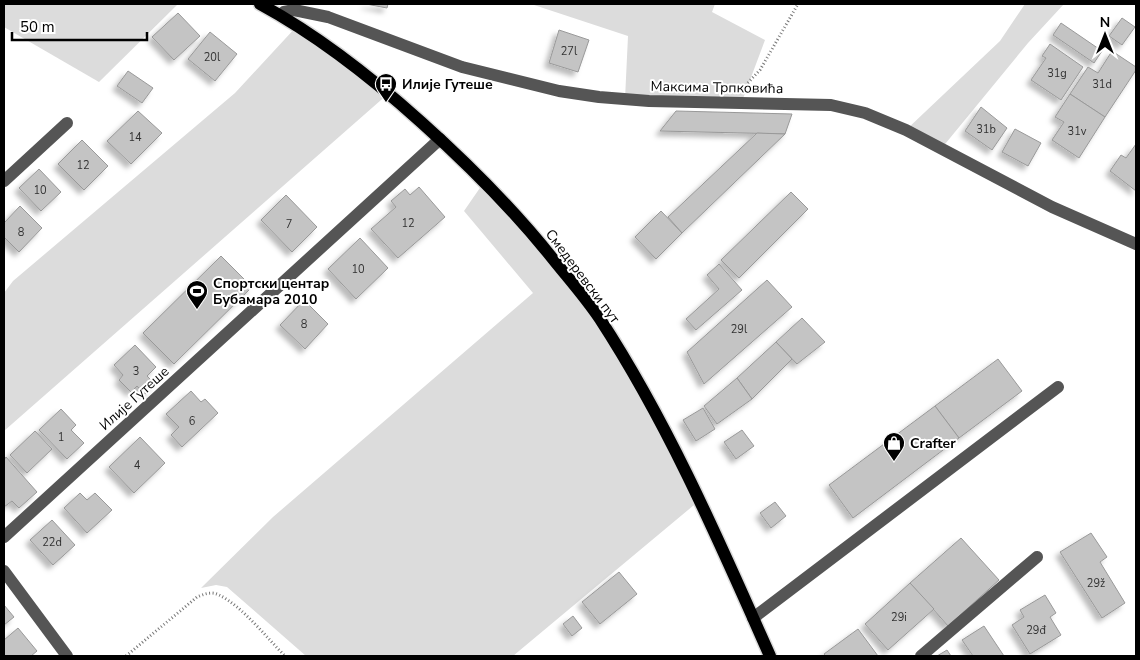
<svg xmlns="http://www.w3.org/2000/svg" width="1140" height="660" viewBox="0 0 1140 660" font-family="'Nunito Sans',sans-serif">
  <defs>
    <filter id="shadow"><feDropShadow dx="-4.5" dy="4.5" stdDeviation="2.5" flood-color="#0004"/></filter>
  </defs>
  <rect width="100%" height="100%" fill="#fff"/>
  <!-- green -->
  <g fill="#dcdcdc">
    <polygon points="4,4 178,4 99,82 4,27"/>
    <polygon points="531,4 715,4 712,12 765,40 741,104 625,99 628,36"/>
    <polygon points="1025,4 1064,4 1028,43 941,149 906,130 1000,41"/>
    <polygon points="297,26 389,93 4,431 4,293 13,281 235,93"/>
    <polygon points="484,182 618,349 700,500 513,656 306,656 227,587 216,585 201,588 273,517 533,293 464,211"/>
  </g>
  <!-- building -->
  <g fill="#c4c4c4" stroke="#999" filter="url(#shadow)">
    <polygon points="366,4 388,4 387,8"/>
    <polygon points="178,13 200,36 174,60 152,37"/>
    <polygon points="1122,18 1135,27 1122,45 1109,36"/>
    <polygon points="1061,23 1102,51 1094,63 1053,35"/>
    <polygon points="559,30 589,40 578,72 549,63"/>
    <polygon points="210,32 237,54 215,81 188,59"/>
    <polygon points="1050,44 1083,67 1061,100 1031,80 1046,58 1042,56"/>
    <polygon points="1112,51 1136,67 1136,70 1105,117 1070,94 1088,67 1098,73"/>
    <polygon points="128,71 153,88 142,103 117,86"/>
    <polygon points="1070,94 1105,117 1079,158 1052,140 1064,122 1055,117"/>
    <polygon points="981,107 1007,128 992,150 965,131"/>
    <polygon points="138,111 162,133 131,164 107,141"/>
    <polygon points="676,111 792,114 785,134 660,131"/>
    <polygon points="1015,129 1041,143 1028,166 1002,152"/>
    <polygon points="757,133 785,134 682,233 668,217"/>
    <polygon points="82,140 108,166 84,190 58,164"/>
    <polygon points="1136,144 1136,191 1110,171 1121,155 1126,158"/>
    <polygon points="39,169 61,192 41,211 19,188"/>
    <polygon points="419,187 445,217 398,258 371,229 396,207 391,201 405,189 410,195"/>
    <polygon points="791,192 808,209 739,278 721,260"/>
    <polygon points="286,195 317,227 292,252 261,220"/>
    <polygon points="20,206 42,228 19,252 4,237 4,223"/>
    <polygon points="661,211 682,233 656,259 635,237"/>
    <polygon points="360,238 388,268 356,299 328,269"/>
    <polygon points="221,256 252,287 174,364 143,333"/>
    <polygon points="719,264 742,290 696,330 686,319 719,289 707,275"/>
    <polygon points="767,280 792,307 704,384 687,352"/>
    <polygon points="304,300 328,324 305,349 280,325"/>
    <polygon points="802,318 825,342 797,364 776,342"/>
    <polygon points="776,342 792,359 752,399 737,378"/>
    <polygon points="135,345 156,367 147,376 155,384 145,394 137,386 131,392 119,380 123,375 114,365"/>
    <polygon points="998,359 1022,391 959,438 935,406"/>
    <polygon points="737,378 752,399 717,424 704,406"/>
    <polygon points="191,391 201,402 205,399 218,413 182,447 171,435 179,427 166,414"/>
    <polygon points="935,406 959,438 853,518 829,485"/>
    <polygon points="703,408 715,429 696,441 683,420"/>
    <polygon points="61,409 76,425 71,430 84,443 67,459 39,430"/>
    <polygon points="742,430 754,446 736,459 724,442"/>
    <polygon points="35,431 52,449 27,473 10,455"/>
    <polygon points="140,437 165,463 134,493 109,467"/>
    <polygon points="6,457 37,492 19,508 12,501 4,507 4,460"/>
    <polygon points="80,493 87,500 95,493 112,510 87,533 64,508"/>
    <polygon points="775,502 786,516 771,528 760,513"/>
    <polygon points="52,520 75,545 53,565 30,540"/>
    <polygon points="1091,533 1107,557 1100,562 1125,603 1102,618 1060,552"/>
    <polygon points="961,538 999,580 948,626 910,583"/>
    <polygon points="619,572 637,594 600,624 582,602"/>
    <polygon points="910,583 934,609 888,650 865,624"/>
    <polygon points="1045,595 1056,613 1050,617 1061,635 1030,654 1012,625 1024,617 1020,610"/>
    <polygon points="4,605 14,617 4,625"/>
    <polygon points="573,616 582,628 572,636 563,624"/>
    <polygon points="984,626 1004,656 973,656 962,640"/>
    <polygon points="18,628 37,651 31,656 4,656 4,640"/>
    <polygon points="858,629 878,656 826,656 824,654"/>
    <polygon points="947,650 951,656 937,656"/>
  </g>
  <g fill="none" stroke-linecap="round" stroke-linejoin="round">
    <!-- major casing -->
    <g stroke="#dbdbdb" stroke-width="15">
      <path id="major" d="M260,4C319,36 371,77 421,122C468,164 513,209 553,259C569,279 586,298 600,319C669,425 719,541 770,656"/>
    </g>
    <!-- path -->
    <g stroke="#777" stroke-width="3" stroke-dasharray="1 2.5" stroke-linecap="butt">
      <polyline points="743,88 760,70 798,4"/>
      <path d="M126,656L197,597C204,594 212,591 219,595C241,605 268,639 285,656"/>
    </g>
    <!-- minor -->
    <g stroke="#555" stroke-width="12">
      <polyline points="281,15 284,12 294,10 328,17 462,67 559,91 599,97 649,101 831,105 865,113 906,130 1052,207 1136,244"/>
      <polyline points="4,181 67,123"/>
      <polyline points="4,537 440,139"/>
      <polyline points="4,571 67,656"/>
      <polyline points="753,618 1058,387"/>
      <polyline points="921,656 1037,557"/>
    </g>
    <!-- major -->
    <use href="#major" stroke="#000" stroke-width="12"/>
  </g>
  <!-- icons -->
  <defs>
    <g id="bus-pin" transform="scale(1.125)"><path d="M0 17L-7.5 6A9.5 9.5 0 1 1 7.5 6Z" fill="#000" stroke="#fff"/><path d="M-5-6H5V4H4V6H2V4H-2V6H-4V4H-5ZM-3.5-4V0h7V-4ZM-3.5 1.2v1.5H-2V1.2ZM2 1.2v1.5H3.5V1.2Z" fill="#fff"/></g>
    <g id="stadium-pin" transform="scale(1.125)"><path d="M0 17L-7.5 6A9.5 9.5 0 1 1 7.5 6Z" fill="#000" stroke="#fff"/><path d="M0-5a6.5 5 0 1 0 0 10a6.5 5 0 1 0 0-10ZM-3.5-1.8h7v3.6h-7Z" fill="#fff"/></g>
    <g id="shop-pin" transform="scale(1.125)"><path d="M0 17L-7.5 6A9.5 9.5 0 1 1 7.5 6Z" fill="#000" stroke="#fff"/><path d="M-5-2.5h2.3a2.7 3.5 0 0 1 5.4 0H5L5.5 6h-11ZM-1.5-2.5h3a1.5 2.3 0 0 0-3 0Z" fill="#fff"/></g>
  </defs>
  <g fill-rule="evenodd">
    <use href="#bus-pin" x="386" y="84"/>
    <use href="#stadium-pin" x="197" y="291"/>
    <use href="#shop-pin" x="894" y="443"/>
  </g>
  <g text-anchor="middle" stroke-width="4" stroke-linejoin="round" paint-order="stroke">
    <!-- number labels -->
    <g font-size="11" fill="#313131">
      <text x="569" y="55">27l</text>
      <text x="212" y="61">20l</text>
      <text x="1057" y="77">31g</text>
      <text x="1102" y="88">31d</text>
      <text x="986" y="133">31b</text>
      <text x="1077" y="135">31v</text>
      <text x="135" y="141">14</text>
      <text x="83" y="169">12</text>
      <text x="40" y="194">10</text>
      <text x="408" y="227">12</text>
      <text x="289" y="228">7</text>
      <text x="21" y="236">8</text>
      <text x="358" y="273">10</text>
      <text x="304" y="328">8</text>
      <text x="739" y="333">29l</text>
      <text x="136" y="375">3</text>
      <text x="192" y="425">6</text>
      <text x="61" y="441">1</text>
      <text x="137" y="469">4</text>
      <text x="52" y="546">22d</text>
      <text x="1096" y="587">29ž</text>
      <text x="899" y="621">29i</text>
      <text x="1036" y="634">29đ</text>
    </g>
    <!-- poi labels -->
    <g font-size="14" font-weight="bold" fill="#000" stroke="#fff" text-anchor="start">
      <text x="402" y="89">Илије Гутеше</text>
      <text x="213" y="288">Спортски центар<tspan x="213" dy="16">Бубамара 2010</tspan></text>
      <text x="910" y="448">Crafter</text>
    </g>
    <!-- street labels -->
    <g font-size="14" fill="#000" stroke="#fff">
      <text transform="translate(717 87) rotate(1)" y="5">Максима Трпковића</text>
      <text transform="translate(583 276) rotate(53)" y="5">Смедеревски пут</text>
      <text transform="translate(134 398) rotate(-42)" y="5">Илије Гутеше</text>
    </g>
  </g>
  <!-- border -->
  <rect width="1140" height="660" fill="none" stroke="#000000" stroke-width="10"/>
  <!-- north arrow -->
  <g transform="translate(1105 35)" stroke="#ffffff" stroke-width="4" paint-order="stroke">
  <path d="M0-4L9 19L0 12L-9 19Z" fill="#000000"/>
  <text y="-8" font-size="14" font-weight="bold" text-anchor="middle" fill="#000000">N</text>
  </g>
  <!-- scale -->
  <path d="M12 32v8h135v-8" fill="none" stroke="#000000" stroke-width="2.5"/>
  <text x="20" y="32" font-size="15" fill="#000000" stroke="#ffffff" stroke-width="4" paint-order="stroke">50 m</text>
</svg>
